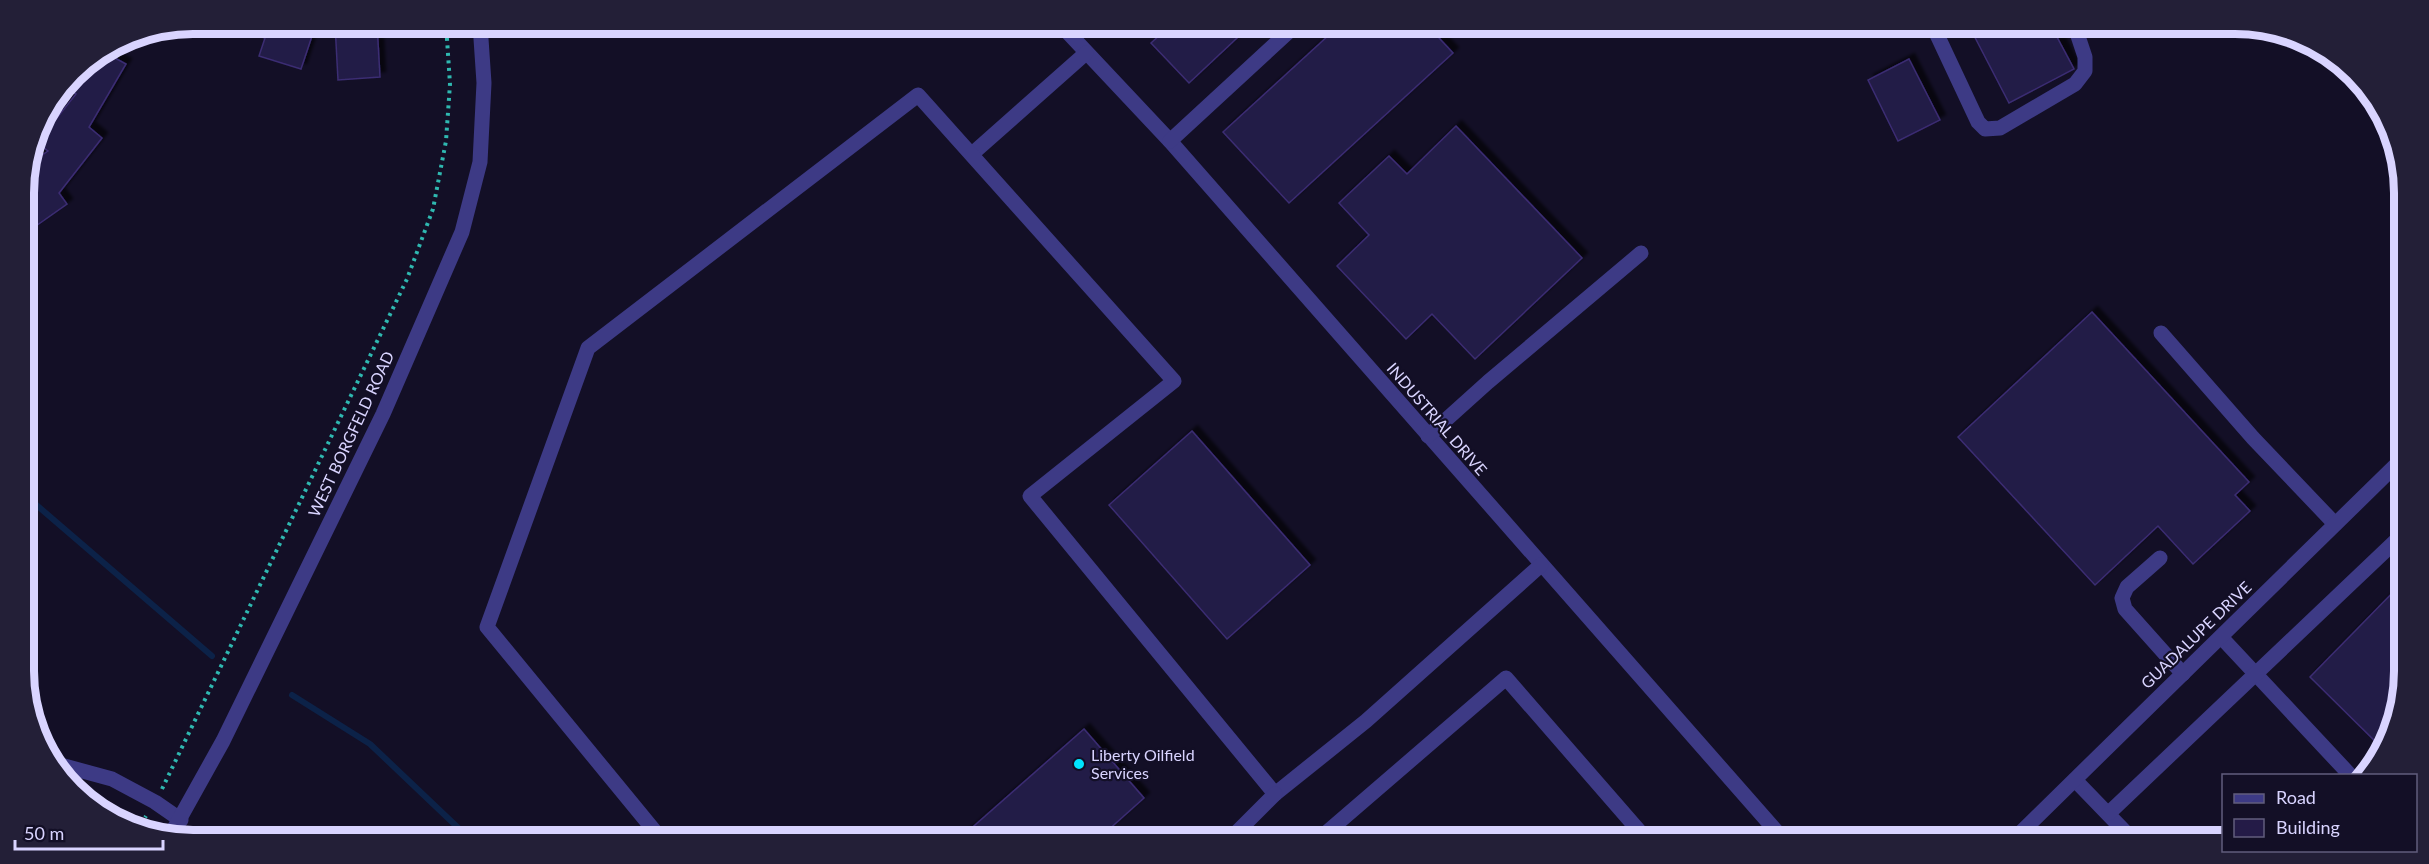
<svg xmlns="http://www.w3.org/2000/svg" width="2429" height="864" viewBox="0 0 2429 864" font-family="Lato,sans-serif">
  <defs>
    <filter id="shadow"><feDropShadow dx="5.5" dy="-5.5" stdDeviation="1.5" flood-color="#0009"/></filter>
  </defs>
  <rect width="100%" height="100%" fill="#130f26"/>
  <g fill="none" stroke-linecap="round" stroke-linejoin="round">
    <!-- stream -->
    <g stroke="#0c2248" stroke-width="6">
      <polyline points="26,496 212,656"/>
      <polyline points="292,695 370,744 471,840"/>
    </g>
  </g>
  <!-- building -->
  <g fill="#241b47" stroke="#3b2d73" stroke-width="1.5" filter="url(#shadow)">
    <polygon points="232,24 316,24 301,69 259,56 265,38 231,28"/>
    <polygon points="335,24 377,24 380,77 338,80"/>
    <polygon points="1172,24 1252,24 1189,83 1151,43"/>
    <polygon points="1341,24 1426,24 1453,53 1289,203 1223,132"/>
    <polygon points="1968,24 2050,24 2074,69 2009,103"/>
    <polygon points="104,52 126,64 89,127 102,138 59,193 67,204 33,228 25,217 24,182 29,164 48,151 37,143 76,94 65,88 81,66"/>
    <polygon points="1909,59 1940,120 1898,141 1868,80"/>
    <polygon points="1456,126 1582,258 1475,359 1432,314 1406,339 1337,266 1369,235 1339,203 1389,156 1407,174"/>
    <polygon points="2092,312 2249,482 2235,495 2250,511 2193,564 2158,526 2095,585 1958,437"/>
    <polygon points="1192,431 1310,565 1227,639 1109,505"/>
    <polygon points="2405,580 2405,670 2396,725 2380,746 2310,677"/>
    <polygon points="1084,729 1144,798 1097,840 958,840"/>
  </g>
  <g fill="none" stroke-linecap="round" stroke-linejoin="round">
    <!-- path -->
    <g stroke="#2fb8b0" stroke-width="4" stroke-dasharray="3 4.5" stroke-linecap="butt">
      <polyline points="162,789 407,279 433,209 446,141 450,84 446,24"/>
      <polyline points="137,830 146,816"/>
    </g>
    <!-- minor -->
    <g stroke="#3d3a85" stroke-width="15">
      <polyline points="1060,24 1170,141 1784,840"/>
      <polyline points="1932,24 1978,122 1985,129 2000,128 2075,84 2085,71 2085,57 2074,24"/>
      <polyline points="1170,141 1297,24"/>
      <polyline points="972,154 1086,53"/>
      <polyline points="2161,333 2253,438 2335,524"/>
      <polyline points="1428,436 1488,382 1641,253"/>
      <polyline points="2160,558 2127,587 2122,598 2125,609 2183,674"/>
      <polyline points="2221,637 2351,776"/>
      <polyline points="57,764 112,779 155,802 181,820"/>
      <polyline points="2075,780 2133,840"/>
      <polyline points="2109,813 2405,532"/>
      <polyline points="170,836 223,741 383,414 462,232 480,162 484,83 480,24"/>
      <polyline points="662,840 487,627 588,348 918,95 1174,381 1030,496 1275,794 1366,721 1541,565"/>
      <polyline points="1229,840 1275,794"/>
      <polyline points="1318,840 1506,678 1647,840"/>
      <polyline points="2013,840 2404,457"/>
    </g>
  </g>
  <!-- markers -->
  <circle fill="#00e5ff" stroke="#130f26" stroke-width="2" cx="1079" cy="764" r="6"/>
  <g text-anchor="middle" stroke-width="4.5" stroke-linejoin="round" paint-order="stroke">
    <!-- street labels -->
    <g font-size="16" fill="#d9d4ff" stroke="#130f26">
      <text transform="translate(1437 419) rotate(49)" y="6">INDUSTRIAL DRIVE</text>
      <text transform="translate(351 434) rotate(-65)" y="6">WEST BORGFELD ROAD</text>
      <text transform="translate(2196 635) rotate(-44)" y="6">GUADALUPE DRIVE</text>
    </g>
    <!-- poi labels -->
    <g font-size="16" fill="#d9d4ff" stroke="#130f26" text-anchor="start">
      <text x="1091" y="761">Liberty Oilfield<tspan x="1091" dy="18">Services</tspan></text>
    </g>
  </g>
  <!-- crop -->
  <path d="M0 0H2429V864H0ZM193 34H2235A159 159 0 0 1 2394 193V671A159 159 0 0 1 2235 830H193A159 159 0 0 1 34 671V193A159 159 0 0 1 193 34Z" fill="#231f37" fill-rule="evenodd"/>
  <path fill="none" stroke="#d9d4ff" stroke-width="8" d="M193 34H2235A159 159 0 0 1 2394 193V671A159 159 0 0 1 2235 830H193A159 159 0 0 1 34 671V193A159 159 0 0 1 193 34Z"/>
  <!-- legend -->
  <rect x="2222" y="774" width="195" height="78" fill="#130f26" stroke="#625e7d" stroke-width="1.5"/>
  <rect x="2234" y="794" width="30" height="9" fill="#3d3a85" stroke="#625e7d" stroke-width="1.5"/>
  <text x="2276" y="804" font-size="18" fill="#d9d4ff">Road</text>
  <rect x="2234" y="819" width="30" height="18" fill="#241b47" stroke="#625e7d" stroke-width="1.5"/>
  <text x="2276" y="834" font-size="18" fill="#d9d4ff">Building</text>
  <!-- scale -->
  <path d="M15 840v9h148v-9" fill="none" stroke="#d9d4ff" stroke-width="3"/>
  <text x="24" y="840" font-size="18" fill="#d9d4ff" stroke="#130f26" stroke-width="4.5" paint-order="stroke">50 m</text>
</svg>
